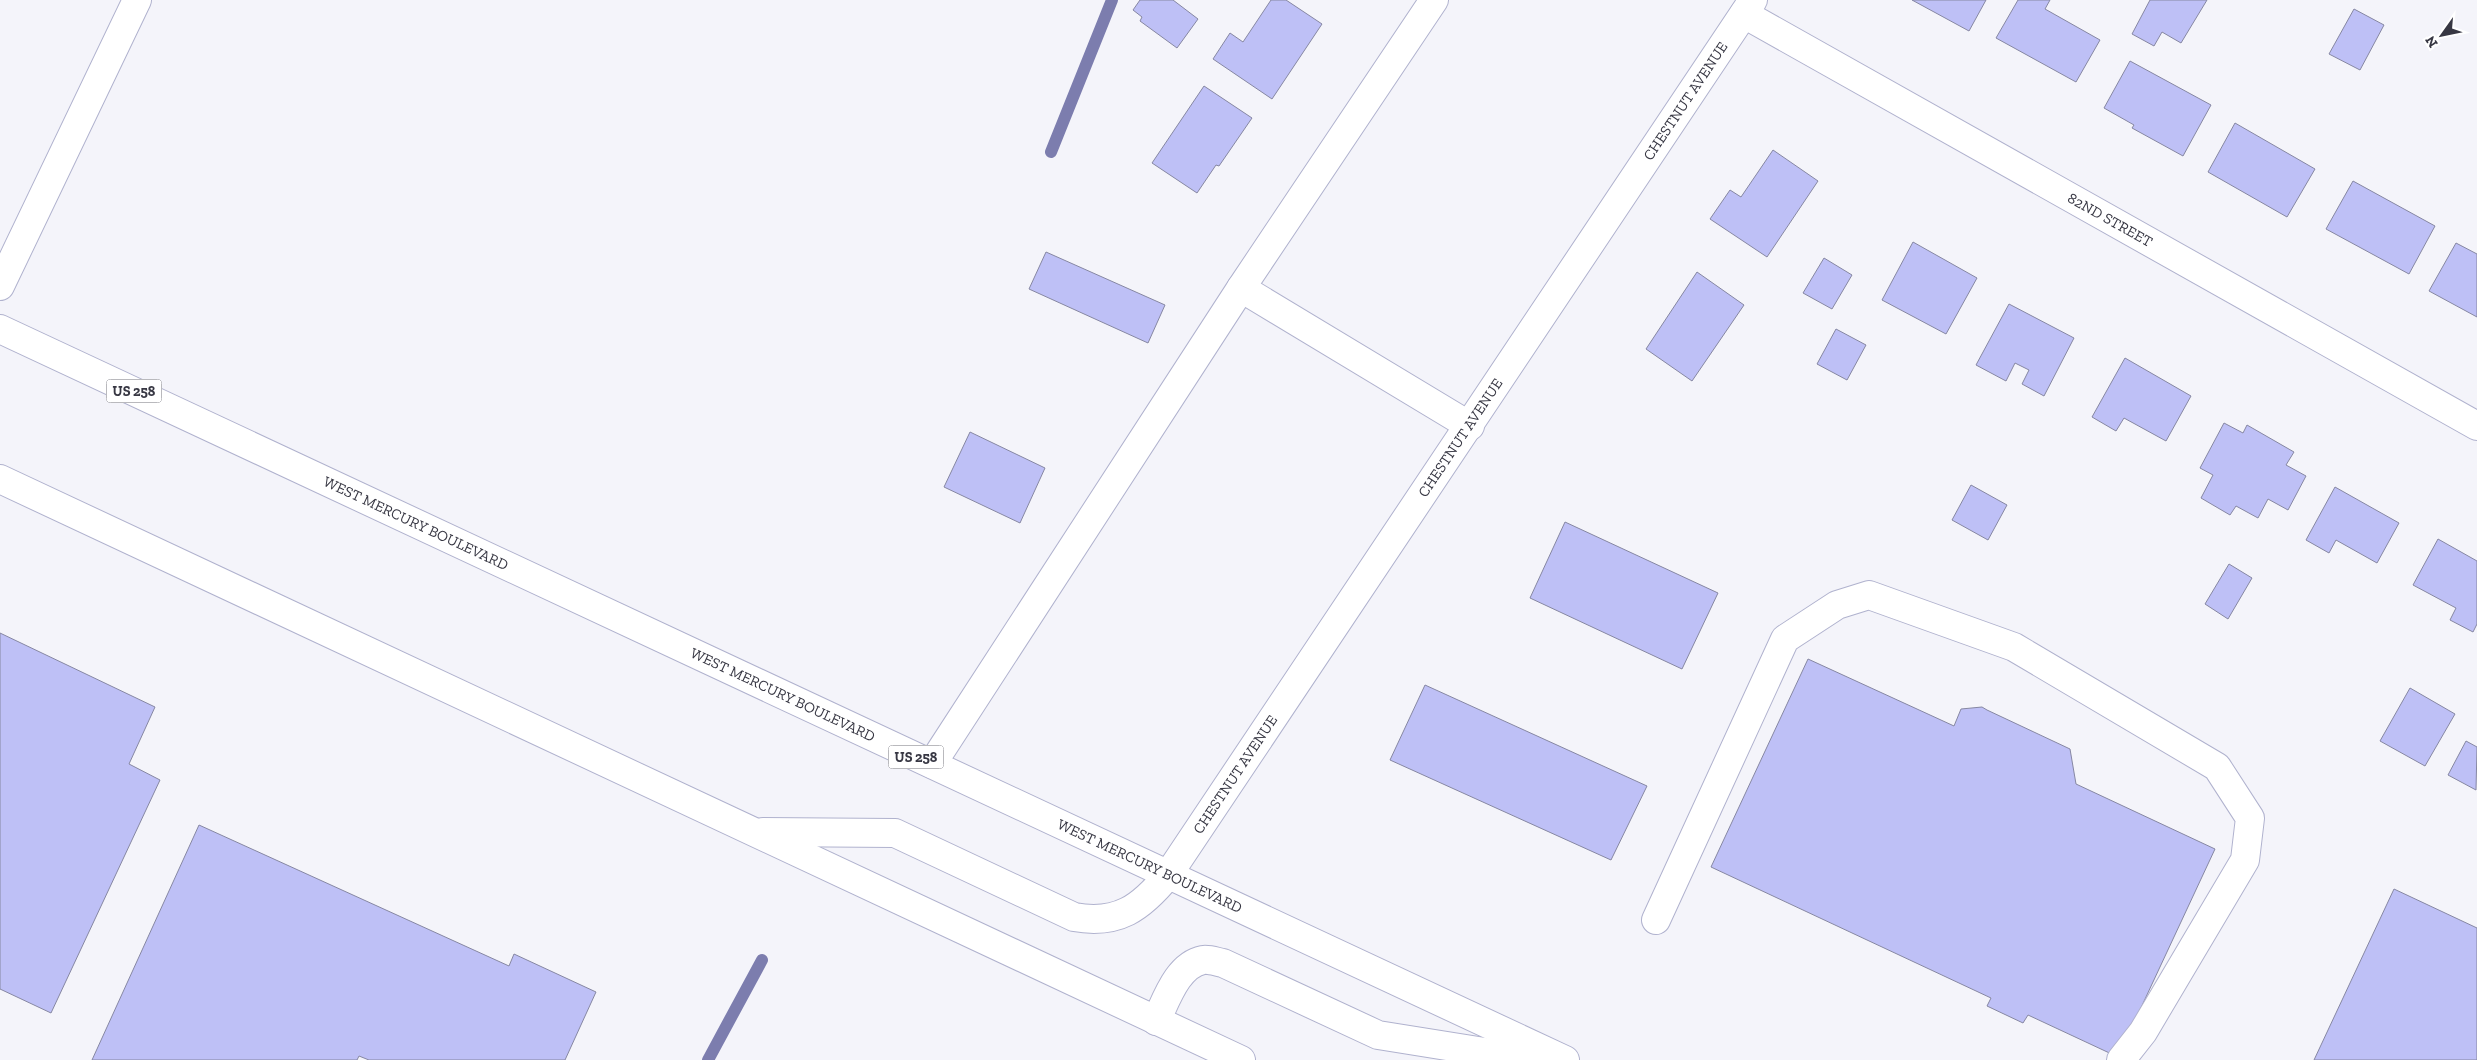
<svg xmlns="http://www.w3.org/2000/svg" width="2477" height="1060" viewBox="0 0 2477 1060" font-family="'Zilla Slab',serif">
  <rect width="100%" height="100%" fill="#f4f4fa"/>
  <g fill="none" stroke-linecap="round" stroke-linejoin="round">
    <!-- stream -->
    <g stroke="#7c7dae" stroke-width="12">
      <polyline points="1051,152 1112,0"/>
      <polyline points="708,1060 762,960"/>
    </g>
  </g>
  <!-- building -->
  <g fill="#bec0f6" stroke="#8687a2">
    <polygon points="1140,0 1173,0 1198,19 1177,48 1140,21 1142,17 1133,10"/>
    <polygon points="1271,0 1286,0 1322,24 1272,99 1213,59 1230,33 1243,42"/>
    <polygon points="1912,0 1986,0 1969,31"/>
    <polygon points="2018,0 2050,0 2045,9 2100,40 2076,82 1996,38"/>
    <polygon points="2150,0 2207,0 2181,43 2162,32 2154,46 2132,34"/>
    <polygon points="2354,9 2384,25 2360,70 2329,54"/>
    <polygon points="2130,61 2211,105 2183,156 2132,128 2134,125 2104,108"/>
    <polygon points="1204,86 1252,118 1219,166 1216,165 1197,193 1152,163"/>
    <polygon points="2235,123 2315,169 2287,217 2208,172"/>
    <polygon points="1773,150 1818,181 1767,257 1710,219 1730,190 1741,197"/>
    <polygon points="2353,181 2435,226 2409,274 2326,229"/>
    <polygon points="1913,242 1977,278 1946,334 1882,300"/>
    <polygon points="2456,243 2477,254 2477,317 2429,291"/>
    <polygon points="1046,252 1165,305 1148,343 1029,289"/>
    <polygon points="1824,258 1852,275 1832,309 1803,293"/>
    <polygon points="1697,272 1744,305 1692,381 1646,349"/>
    <polygon points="2009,304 2074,338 2044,396 2022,384 2029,370 2015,363 2006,381 1976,365"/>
    <polygon points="1836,329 1866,345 1847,380 1817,364"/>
    <polygon points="2125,358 2191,396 2166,441 2124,418 2116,431 2092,417"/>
    <polygon points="2224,423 2243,433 2247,425 2294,452 2286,465 2306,476 2288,510 2268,499 2258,518 2236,506 2230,515 2201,498 2213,475 2200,468"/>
    <polygon points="970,432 1045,468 1020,523 944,487"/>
    <polygon points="1971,485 2007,505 1988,540 1952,520"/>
    <polygon points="2335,487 2399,523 2377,563 2336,540 2329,553 2306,540"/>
    <polygon points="1565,522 1718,593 1682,669 1530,598"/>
    <polygon points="2438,539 2477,561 2477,624 2473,632 2450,620 2456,608 2413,585"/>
    <polygon points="2229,564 2252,578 2228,619 2205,604"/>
    <polygon points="0,633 155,707 129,764 160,780 51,1013 0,989"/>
    <polygon points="1808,659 1954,726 1961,709 1982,707 1987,710 2070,749 2076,784 2215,849 2118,1057 2028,1015 2023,1023 1987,1006 1991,998 1711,867"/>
    <polygon points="1425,685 1647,786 1611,860 1390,760"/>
    <polygon points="2410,688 2455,714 2425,766 2380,741"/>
    <polygon points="2466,741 2477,747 2476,790 2448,775"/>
    <polygon points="199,825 509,966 514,954 596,992 565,1060 369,1060 359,1056 357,1060 92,1060"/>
    <polygon points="2394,889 2477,928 2477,1060 2314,1060"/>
  </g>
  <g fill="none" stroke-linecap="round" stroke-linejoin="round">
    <!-- minor casing -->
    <g stroke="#b0b2ce" stroke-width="30">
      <g id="minor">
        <path id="s1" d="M1744,14L2477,426"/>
        <polyline points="0,286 137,0"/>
        <polyline points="1241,288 1470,426"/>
        <polyline points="932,764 1241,288 1434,0"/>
        <path id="s2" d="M1168,875L1753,0"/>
        <polyline points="1656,920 1785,639 1837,605 1869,595 2014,647 2217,767 2250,818 2245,860 2143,1032 2121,1060"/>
      </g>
    </g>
    <!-- highway casing -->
    <g stroke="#b0b2ce" stroke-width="30">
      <g id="highway">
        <path id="s3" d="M0,329L1565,1060"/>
        <polyline points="0,479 1241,1060"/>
        <path d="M763,832L895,833L1074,917C1118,925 1141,908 1168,875"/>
        <path d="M1156,1021C1166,1001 1177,965 1203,960C1209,959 1217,962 1223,963L1378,1035L1535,1060"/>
      </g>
    </g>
    <!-- minor -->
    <use href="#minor" stroke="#fff" stroke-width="28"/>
    <!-- highway -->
    <use href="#highway" stroke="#fff" stroke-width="28"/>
  </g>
  <g text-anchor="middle" stroke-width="4" stroke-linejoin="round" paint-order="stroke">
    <!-- shield labels -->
    <g fill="#fff" stroke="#73737b" stroke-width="1">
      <rect x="106.5" y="379.5" width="55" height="23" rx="4"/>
      <rect x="888.5" y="745.5" width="55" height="23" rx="4"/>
    </g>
    <g font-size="14" font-weight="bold" fill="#373743">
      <text x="134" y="396">US 258</text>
      <text x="916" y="762">US 258</text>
    </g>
    <!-- street labels -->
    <g font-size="15" fill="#373743" stroke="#fff">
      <text dy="5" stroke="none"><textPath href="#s2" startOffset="931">CHESTNUT AVENUE</textPath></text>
      <text dy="5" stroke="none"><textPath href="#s1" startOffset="420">82ND STREET</textPath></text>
      <text dy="5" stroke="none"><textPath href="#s2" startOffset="526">CHESTNUT AVENUE</textPath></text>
      <text dy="5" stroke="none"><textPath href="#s3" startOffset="459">WEST MERCURY BOULEVARD</textPath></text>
      <text dy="5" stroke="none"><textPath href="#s3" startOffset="864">WEST MERCURY BOULEVARD</textPath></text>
      <text dy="5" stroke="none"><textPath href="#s2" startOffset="121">CHESTNUT AVENUE</textPath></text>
      <text dy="5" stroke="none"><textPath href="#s3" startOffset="1269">WEST MERCURY BOULEVARD</textPath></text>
    </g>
  </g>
  <!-- north arrow -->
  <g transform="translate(2442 35) rotate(237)" stroke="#ffffff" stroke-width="4" paint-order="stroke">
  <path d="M0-4L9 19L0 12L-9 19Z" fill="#373743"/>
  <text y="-8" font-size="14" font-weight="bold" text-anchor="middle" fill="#373743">N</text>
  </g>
</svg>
